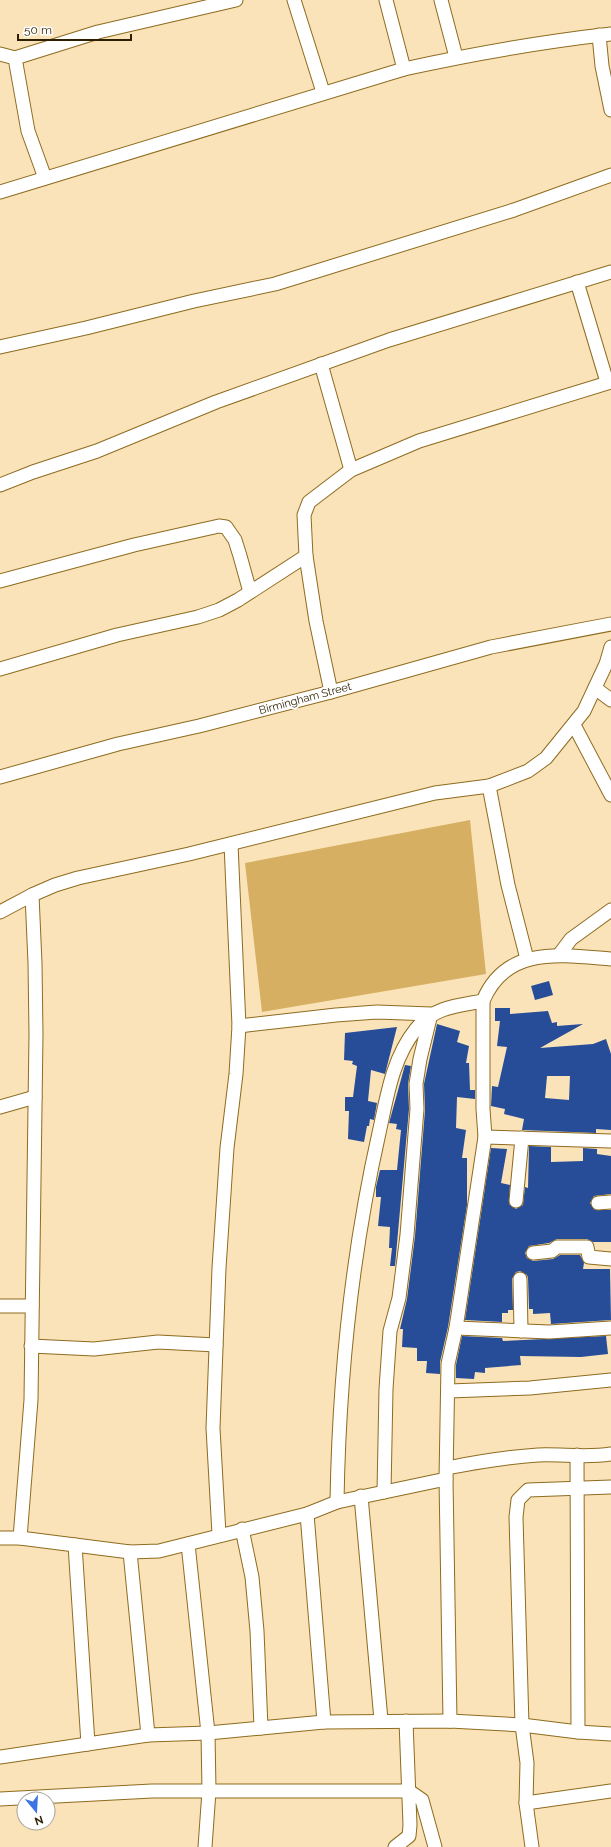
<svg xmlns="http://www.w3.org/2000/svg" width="611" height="1847" viewBox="0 0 611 1847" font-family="Raleway,sans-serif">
  <rect width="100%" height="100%" fill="#fae3b9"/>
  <!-- green -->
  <polygon fill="#d7af62" points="470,820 486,974 262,1012 245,863"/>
  <!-- building -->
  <g fill="#274c98" fill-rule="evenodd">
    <polygon points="549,981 553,995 535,1000 531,986"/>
    <path d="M495,1008H510V1014L548,1011L552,1023L557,1022V1026L583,1024L540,1048L593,1044L606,1039L611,1054V1130L596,1129V1133L522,1130L524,1119L504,1114L505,1109L491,1106L492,1086L498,1087L507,1047L497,1046L500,1021H495ZM547,1076H570L569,1100L545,1098Z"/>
    <polygon points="437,1024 460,1031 457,1042 469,1046 466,1063 469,1063 470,1090 475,1090 475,1099 457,1097 456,1128 466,1130 462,1158 467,1158 467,1205 448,1327 440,1362 440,1374 426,1373 427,1361 417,1361 417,1348 402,1347 403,1329 400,1329 407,1299 415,1236 425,1110 424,1084"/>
    <polygon points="397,1027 385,1074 371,1070 368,1101 377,1103 374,1120 370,1119 369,1126 367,1126 364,1142 348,1139 349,1111 345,1111 345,1097 353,1097 357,1066 352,1064 353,1061 344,1060 345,1033"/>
    <polygon points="405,1065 411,1066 408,1084 409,1109 395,1266 390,1266 392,1248 389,1248 390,1227 378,1226 381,1197 376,1197 376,1187 380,1170 397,1170 401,1130 396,1129 397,1124 389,1123"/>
    <polygon points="529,1146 551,1147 551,1162 583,1161 583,1148 597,1149 597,1154 611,1156 611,1194 594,1196 590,1203 595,1210 611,1210 611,1242 593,1242 587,1239 557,1239 549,1243 529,1246 525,1253 527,1258 533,1261 553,1259 560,1255 580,1255 584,1263 583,1269 610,1269 611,1320 551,1324 550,1313 533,1314 533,1309 529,1309 528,1278 527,1275 520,1271 516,1272 512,1279 513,1310 508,1310 508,1313 502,1313 502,1322 465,1320 491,1148 507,1149 501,1183 510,1185 509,1204 516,1209 523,1205 525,1187 528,1188"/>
    <polygon points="462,1336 502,1338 503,1341 606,1336 608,1354 581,1357 520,1356 521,1365 485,1368 485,1373 475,1372 474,1379 456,1378 456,1365"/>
  </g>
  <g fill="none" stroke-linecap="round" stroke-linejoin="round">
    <!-- minor casing -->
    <g stroke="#8e6b1f" stroke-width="15">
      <g id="minor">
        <polyline points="294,0 323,92"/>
        <polyline points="386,0 404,69"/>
        <polyline points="441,0 456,57"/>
        <polyline points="599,35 602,66 611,110"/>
        <polyline points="0,54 15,58 28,131 45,178"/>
        <polyline points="15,58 98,32 236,0"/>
        <path d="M0,192L404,69C472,54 541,42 611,34"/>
        <polyline points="577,282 607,382"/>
        <polyline points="0,347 86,328 194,301 275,284 514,210 611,175"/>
        <polyline points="321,364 351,470"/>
        <polyline points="0,485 33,472 97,451 216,402 389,340 611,272"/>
        <polyline points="0,581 134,545 219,526 226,527 235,540 240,556 250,592"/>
        <polyline points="0,669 117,635 198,617 219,610 238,600 306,556"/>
        <polyline points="595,688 611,700"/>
        <polyline points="331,692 316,621 306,556 304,515 309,502 351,470 419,441 611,382"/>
        <polyline points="574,725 611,795"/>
        <polyline points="0,777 118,744 199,726 331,692 491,647 611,624"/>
        <polyline points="489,786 508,885 527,959"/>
        <polyline points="0,912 32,895 55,885 78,878 189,854 435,793 489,786 528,771 546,758 584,711 606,664 611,647"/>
        <polyline points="559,955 571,939 611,910"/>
        <polyline points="239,1026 336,1015 377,1012 431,1014 420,1059 416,1084 417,1109 407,1235 399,1298 390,1331 386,1389 384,1492"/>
        <polyline points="0,1107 35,1097"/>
        <polyline points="485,1137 611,1141"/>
        <polyline points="516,1201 522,1138"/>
        <polyline points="598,1203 611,1202"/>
        <polyline points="533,1253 552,1251 557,1247 587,1247 589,1257 611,1259"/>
        <polyline points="520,1279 521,1331"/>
        <polyline points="0,1306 32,1306"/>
        <polyline points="456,1328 549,1332 611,1328"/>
        <polyline points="31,1346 94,1349 158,1342 216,1345"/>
        <polyline points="449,1391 530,1388 611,1380"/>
        <polyline points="577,1455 578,1732"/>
        <path d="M447,1468C477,1462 507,1457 538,1455C562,1454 587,1458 611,1454"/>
        <polyline points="611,1487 528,1490 518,1500 516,1517 522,1725 527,1763 526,1803 611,1791"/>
        <polyline points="361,1496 381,1720"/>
        <path d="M337,1502C339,1379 352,1253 379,1133C387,1097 392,1059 416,1029C434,1007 456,1006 483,1001"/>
        <polyline points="307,1514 324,1722"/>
        <polyline points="242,1529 252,1577 257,1631 261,1728"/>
        <polyline points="219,1534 213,1428 219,1268 227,1148 236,1074 239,1026 231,844"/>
        <polyline points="0,1538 20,1538 130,1552 159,1551 307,1514 337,1502 446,1479"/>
        <polyline points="20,1538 31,1400 36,1034 35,963 32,895"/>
        <polyline points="188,1544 208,1733 209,1791 205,1847"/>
        <polyline points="75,1545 88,1744"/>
        <polyline points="130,1552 148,1735"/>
        <path d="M450,1721L446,1479L448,1364L456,1328L485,1137L483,1109V1001C506,945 562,955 611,959"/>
        <polyline points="0,1757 148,1735 208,1733 324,1722 450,1721 522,1725 578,1732 611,1734"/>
        <polyline points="0,1799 152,1791 409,1791 422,1800 435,1847"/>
        <polyline points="526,1803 532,1847"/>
        <polyline points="395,1847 409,1836 410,1825 406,1721"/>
      </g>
    </g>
    <!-- minor -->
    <use href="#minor" stroke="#fff" stroke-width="13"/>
  </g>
  <g text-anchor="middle" stroke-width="4" stroke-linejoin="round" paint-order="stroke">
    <!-- street labels -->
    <g font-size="11" fill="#2e1f01" stroke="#fff">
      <text transform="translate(305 698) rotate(-15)" y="4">Birmingham Street</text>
    </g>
  </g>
  <!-- north arrow -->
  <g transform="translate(36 1811) rotate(162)"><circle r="19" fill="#ffffff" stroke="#aba599"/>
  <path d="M0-3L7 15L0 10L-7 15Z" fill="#3d74e4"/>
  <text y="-6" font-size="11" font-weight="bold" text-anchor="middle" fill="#2e1f01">N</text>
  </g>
  <!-- scale -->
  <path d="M18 34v6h113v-6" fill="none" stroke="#2e1f01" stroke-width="2"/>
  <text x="24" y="34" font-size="12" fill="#2e1f01" stroke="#ffffff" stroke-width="3" paint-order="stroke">50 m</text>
</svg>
